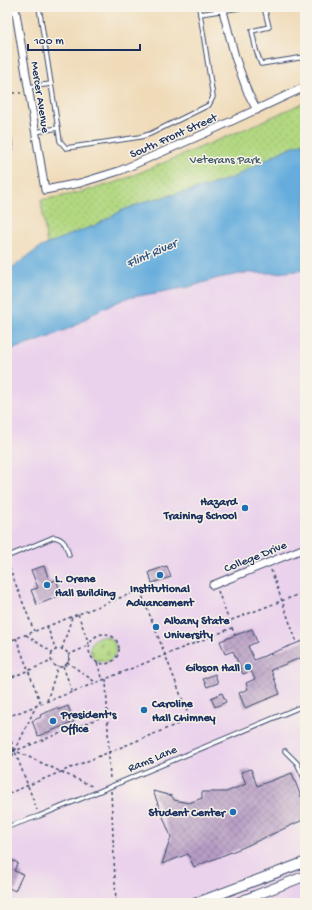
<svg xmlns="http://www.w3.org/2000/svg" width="312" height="910" viewBox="0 0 312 910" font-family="'Gochi Hand',sans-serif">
  <defs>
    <pattern id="cemetery-stones" width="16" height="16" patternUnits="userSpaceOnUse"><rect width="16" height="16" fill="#b2d881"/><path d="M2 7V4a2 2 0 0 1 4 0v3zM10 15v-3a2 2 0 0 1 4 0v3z" fill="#98ba72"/></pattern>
    <pattern id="park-dots" width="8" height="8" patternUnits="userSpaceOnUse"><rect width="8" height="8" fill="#b2d881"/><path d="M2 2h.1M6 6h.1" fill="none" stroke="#98ba72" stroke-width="1.8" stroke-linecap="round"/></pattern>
    <pattern id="building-cross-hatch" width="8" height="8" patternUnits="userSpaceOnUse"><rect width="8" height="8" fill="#b79dc5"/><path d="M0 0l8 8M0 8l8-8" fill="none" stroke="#9480a3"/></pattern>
  </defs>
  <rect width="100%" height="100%" fill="#f7f3e8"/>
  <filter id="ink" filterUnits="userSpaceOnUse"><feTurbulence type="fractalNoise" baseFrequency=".025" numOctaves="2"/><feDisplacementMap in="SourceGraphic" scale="8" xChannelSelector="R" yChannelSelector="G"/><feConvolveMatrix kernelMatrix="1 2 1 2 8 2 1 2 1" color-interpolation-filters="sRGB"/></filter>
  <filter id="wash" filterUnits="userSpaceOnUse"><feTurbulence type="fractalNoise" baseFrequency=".012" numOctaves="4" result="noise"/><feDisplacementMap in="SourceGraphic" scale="16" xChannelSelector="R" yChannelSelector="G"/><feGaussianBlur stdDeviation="0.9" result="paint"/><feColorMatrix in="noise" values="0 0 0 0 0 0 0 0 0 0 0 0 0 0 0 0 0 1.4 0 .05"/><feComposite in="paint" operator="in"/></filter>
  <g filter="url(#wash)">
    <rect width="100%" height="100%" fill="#f0dbb9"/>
    <!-- built -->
    <polygon fill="#ead1ec" points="305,270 305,903 7,903 7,351 47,338 74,326 99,310 127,298 189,287 218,278 246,273 277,273"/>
    <!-- cemetery -->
    <circle fill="url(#cemetery-stones)" stroke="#668470" cx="103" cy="649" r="13"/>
    <!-- park -->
    <path fill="url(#park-dots)" stroke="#668470" d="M305,102V142L286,149L234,177L205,187L147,201L121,211L96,225L69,235L47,245L41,200C67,196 92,190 117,182L245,129Z"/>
    <!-- water -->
    <polygon fill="#66addd" stroke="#406e9e" points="305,142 305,270 277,273 246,273 218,278 189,287 127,298 99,310 74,326 47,338 7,351 7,270 13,267 39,248 69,235 96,225 121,211 147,201 205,187 234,177 286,149"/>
    <g id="blocks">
      <!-- building -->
      <g fill="url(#building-cross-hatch)">
        <polygon points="7,132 11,132 13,150 7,151"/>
        <polygon points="44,566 50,582 56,580 62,595 37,605 31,590 38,588 31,570"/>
        <polygon points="167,566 171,577 152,583 149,572"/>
        <polygon points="252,629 257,642 248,646 254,660 305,640 305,656 271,670 280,694 245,708 239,693 248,689 246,683 255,679 251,671 243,674 233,651 225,654 220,641"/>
        <polygon points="215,674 218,683 207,687 203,679"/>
        <polygon points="222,693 226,702 215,707 211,698"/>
        <polygon points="68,706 74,722 38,736 32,721 41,717 40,715 57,708 58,710"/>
        <polygon points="251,769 257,786 292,773 301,797 305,800 305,819 244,847 194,867 188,854 162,864 171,837 153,791 172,796 174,800 189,803 202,798 202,792 226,792 246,784 241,772"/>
        <polygon points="7,858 18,863 14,871 23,874 15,891 7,887"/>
      </g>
    </g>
  </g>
  <g filter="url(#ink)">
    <use href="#blocks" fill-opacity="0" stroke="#3b496c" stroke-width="1"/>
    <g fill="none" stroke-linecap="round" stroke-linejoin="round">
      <!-- service casing -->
      <g stroke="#3b496c" stroke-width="5.5">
        <g id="service">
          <polyline points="39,7 60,141 66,148 140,137 150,134 209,105 213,97 199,7"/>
          <polyline points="264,7 269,27 252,31 256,50 261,64 305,57"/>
          <polyline points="200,14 246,7"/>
          <polyline points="28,87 51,84"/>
          <polyline points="35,132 58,128"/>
          <path d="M11,555L54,537C65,539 66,546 69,555"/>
          <polyline points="285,751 297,763 305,780"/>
          <polyline points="7,827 39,816 83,798 305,705"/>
        </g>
      </g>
      <!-- minor casing -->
      <g stroke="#3b496c" stroke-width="9">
        <g id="minor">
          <polyline points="15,7 45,190 80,183 119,171 208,132 305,87"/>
          <polyline points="222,7 235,57 248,93 257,110"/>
          <polyline points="213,585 305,548"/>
        </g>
      </g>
      <!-- secondary casing -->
      <g stroke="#3b496c" stroke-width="11">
        <g id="secondary">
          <polyline points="196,903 305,862"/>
          <polyline points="236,903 305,876"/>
        </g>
      </g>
      <!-- path -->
      <g stroke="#3b496c" stroke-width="1.5" stroke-dasharray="3 3" stroke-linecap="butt">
        <polyline points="7,93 21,93"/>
        <polyline points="7,562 34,631"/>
        <polyline points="271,570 297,643"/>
        <polyline points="218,591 229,621"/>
        <polyline points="78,614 89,644"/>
        <polyline points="47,626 56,650"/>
        <polyline points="232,628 235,635"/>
        <circle cx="104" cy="649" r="15"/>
        <polyline points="26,635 53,653"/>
        <polyline points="16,638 41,704"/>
        <polyline points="7,642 140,590 190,719 7,794"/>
        <polyline points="62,649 72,617"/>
        <circle cx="60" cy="658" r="9"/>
        <polyline points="68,655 88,646"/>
        <polyline points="67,662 95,682"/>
        <polyline points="97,663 103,680"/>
        <polyline points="63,666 72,691"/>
        <polyline points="7,679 52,661"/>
        <polyline points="106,679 110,781"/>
        <polyline points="47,701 58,666"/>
        <polyline points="7,717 103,680 232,628 229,621 305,592"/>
        <polyline points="7,730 37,810"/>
        <polyline points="7,747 94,787"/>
        <polyline points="7,754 107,715"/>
        <polyline points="7,767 15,751 36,706"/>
        <polyline points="111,791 116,903"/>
      </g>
      <!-- service -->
      <use href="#service" stroke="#fff" stroke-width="3.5"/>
      <!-- minor -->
      <use href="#minor" stroke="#fff" stroke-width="7"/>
      <!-- secondary -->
      <use href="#secondary" stroke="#fff" stroke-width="9"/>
    </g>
  </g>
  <!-- markers -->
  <g fill="#1f6fb2" stroke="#f7f3e8" stroke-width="1.5">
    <circle cx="245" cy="508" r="4"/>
    <circle cx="160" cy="575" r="4"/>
    <circle cx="47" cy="585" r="4"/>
    <circle cx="156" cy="627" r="4"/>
    <circle cx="248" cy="667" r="4"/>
    <circle cx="144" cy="710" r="4"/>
    <circle cx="53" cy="721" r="4"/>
    <circle cx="233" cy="812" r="4"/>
  </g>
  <g text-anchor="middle" stroke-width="3" stroke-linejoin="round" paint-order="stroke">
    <!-- street labels -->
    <g font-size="12" fill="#1b2f5e" stroke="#f7f3e8">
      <text transform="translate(41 97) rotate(81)" y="4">Mercer Avenue</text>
      <text transform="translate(173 135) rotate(-24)" y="4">South Front Street</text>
      <text transform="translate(255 556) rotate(-22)" y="4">College Drive</text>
      <text transform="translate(152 758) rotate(-23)" y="4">Rams Lane</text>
    </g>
    <!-- park labels -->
    <g font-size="12" fill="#415967" stroke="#f7f3e8">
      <text x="225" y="163">Veterans Park</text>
    </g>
    <!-- poi labels -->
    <g font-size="12" font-weight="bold" fill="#1b2f5e" stroke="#f7f3e8" text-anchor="start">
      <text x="237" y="505" text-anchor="end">Hazard<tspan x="237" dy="14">Training School</tspan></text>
      <text x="55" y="582">L. Orene<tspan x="55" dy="14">Hall Building</tspan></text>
      <text x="160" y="592" text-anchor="middle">Institutional<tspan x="160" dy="14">Advancement</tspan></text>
      <text x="164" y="624">Albany State<tspan x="164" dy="14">University</tspan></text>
      <text x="240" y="671" text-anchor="end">Gibson Hall</text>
      <text x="152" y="707">Caroline<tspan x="152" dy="14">Hall Chimney</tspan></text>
      <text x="61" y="718">President's<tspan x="61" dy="14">Office</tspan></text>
      <text x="225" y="816" text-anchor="end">Student Center</text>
    </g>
    <!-- water labels -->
    <g font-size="13" font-style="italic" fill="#325584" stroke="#f7f3e8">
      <text transform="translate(151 252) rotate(-24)" y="5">Flint River</text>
    </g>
  </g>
  <!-- margin -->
  <rect width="312" height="910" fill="none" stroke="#f7f3e8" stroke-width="24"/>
  <!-- scale -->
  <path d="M28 44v6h112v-6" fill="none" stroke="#1b2f5e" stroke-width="2"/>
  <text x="34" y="44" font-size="12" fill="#1b2f5e" stroke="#f7f3e8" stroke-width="3" paint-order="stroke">100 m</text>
</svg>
